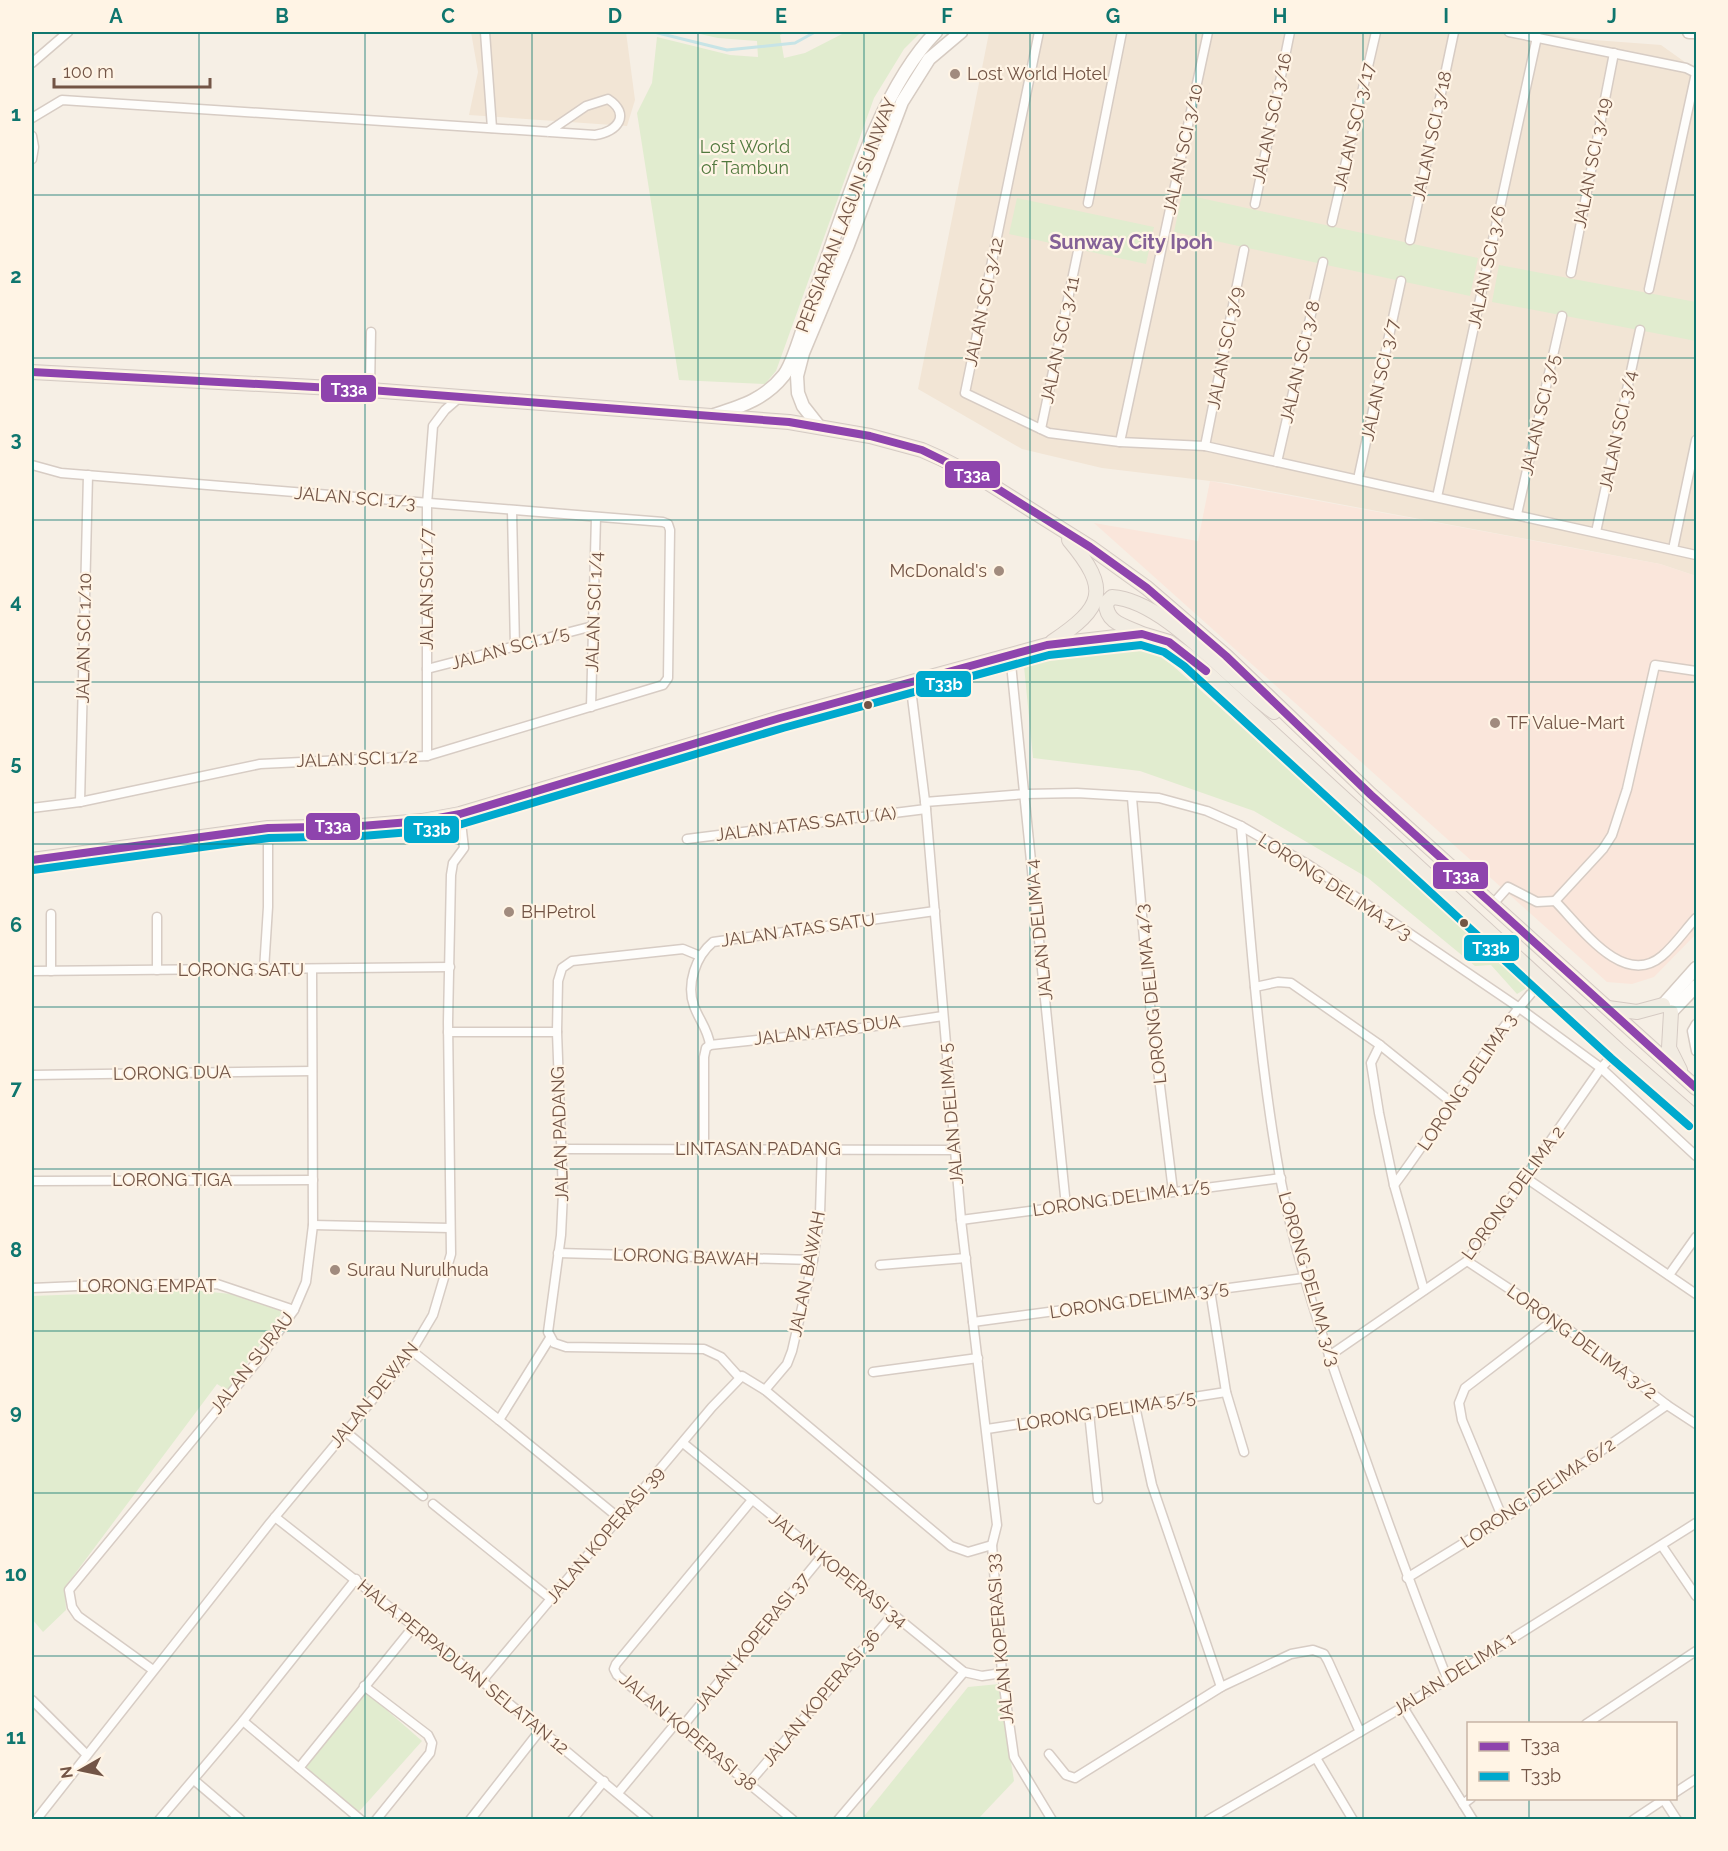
<svg xmlns="http://www.w3.org/2000/svg" width="1728" height="1851" viewBox="0 0 1728 1851" font-family="Raleway,sans-serif">
  <rect width="100%" height="100%" fill="#f6efe5"/>
  <!-- residential -->
  <g fill="#f2e5d5">
    <polygon points="471,32 626,32 635,100 627,126 469,115 478,72"/>
    <polygon points="992,32 1540,32 1580,39 1661,45 1696,70 1696,576 1660,564 1227,483 1102,468 1022,449 918,389 989,33"/>
  </g>
  <!-- commercial -->
  <polygon fill="#fae6db" points="1210,481 1660,564 1696,576 1696,934 1654,977 1632,984 1607,982 1094,523 1198,541"/>
  <!-- green -->
  <g fill="#e1eccf">
    <polygon points="691,32 786,32 780,35 784,58 805,53 846,32 921,32 904,49 874,98 776,371 765,384 679,380 637,113 652,83 657,37 730,55 758,57 757,41 718,38"/>
    <polygon points="1182,194 1478,258 1470,296 1174,232"/>
    <polygon points="1017,198 1154,227 1146,264 1009,234"/>
    <polygon points="1499,265 1696,302 1696,341 1492,302"/>
    <polygon points="1101,645 1137,647 1164,658 1533,984 1517,994 1491,965 1475,966 1368,878 1254,811 1140,771 1033,758 1024,666"/>
    <polygon points="192,1290 231,1294 283,1311 228,1391 217,1384 65,1587 66,1610 43,1632 32,1619 32,1296"/>
    <polygon points="999,1684 1014,1781 978,1819 861,1820 968,1687"/>
    <polygon points="365,1691 422,1741 356,1815 302,1767"/>
  </g>
  <g fill="none" stroke-linecap="round" stroke-linejoin="round">
    <!-- stream -->
    <polyline stroke="#c7e4e6" stroke-width="3" points="654,32 727,50 795,43 815,32"/>
    <!-- street casing -->
    <g stroke="#d7ccc4" stroke-width="11">
      <g id="street">
        <polyline points="485,32 492,128"/>
        <polyline points="1039,32 965,393 1049,433 1120,442 1205,446 1696,555"/>
        <polyline points="1509,32 1686,68 1696,73"/>
        <polyline points="32,63 68,32"/>
        <path d="M32,118L62,100L595,135C618,132 631,114 608,99L586,106L548,132"/>
        <polyline points="32,136 34,147 32,159"/>
        <polyline points="1088,203 1122,32"/>
        <polyline points="1255,204 1290,32"/>
        <polyline points="1332,222 1376,32"/>
        <polyline points="1410,240 1454,32"/>
        <polyline points="1571,273 1614,53"/>
        <polyline points="1649,289 1696,73"/>
        <polyline points="370,390 371,332"/>
        <polyline points="1041,429 1078,251"/>
        <polyline points="1120,442 1208,32"/>
        <polyline points="1205,446 1244,250"/>
        <polyline points="1277,462 1323,262"/>
        <polyline points="32,465 61,473 663,522 668,524 670,530 668,678 663,685 427,756 260,764 80,802 32,808"/>
        <polyline points="1358,479 1401,281"/>
        <polyline points="1437,497 1537,37"/>
        <polyline points="512,511 515,647"/>
        <polyline points="1517,514 1562,316"/>
        <polyline points="1596,532 1640,330"/>
        <polyline points="1673,549 1696,440"/>
        <polyline points="1010,654 1066,1206"/>
        <polyline points="427,669 593,626"/>
        <polyline points="910,681 926,809 961,1220 997,1525 992,1545 1002,1673 1014,1757 1052,1820"/>
        <polyline points="591,707 596,517"/>
        <polyline points="427,756 427,504 433,426 445,410 460,397"/>
        <polyline points="1132,798 1149,997 1173,1191"/>
        <polyline points="80,802 88,475"/>
        <polyline points="925,802 1026,794 1077,793 1159,798 1207,811 1241,826 1309,865 1518,1007 1601,1068 1696,1156"/>
        <path d="M1241,826C1251,943 1259,1061 1280,1177C1297,1264 1326,1349 1356,1432C1385,1515 1415,1597 1447,1678"/>
        <polyline points="687,839 926,809"/>
        <polyline points="1555,901 1603,849 1612,835 1627,789 1655,665 1696,671"/>
        <path d="M1555,901C1580,926 1623,989 1662,956C1675,945 1685,930 1696,918"/>
        <polyline points="1492,905 1508,887 1537,902 1555,901"/>
        <polyline points="51,914 51,971"/>
        <polyline points="157,917 157,970"/>
        <polyline points="700,956 683,949 572,961 562,968 558,981 557,1032 563,1193 561,1235 548,1332 554,1343 566,1347 704,1349 721,1357 739,1377"/>
        <polyline points="264,970 268,907 268,828"/>
        <polyline points="32,971 450,967"/>
        <polyline points="1255,987 1278,982 1291,983 1380,1045 1451,1102"/>
        <polyline points="1696,1024 1692,1031 1696,1051"/>
        <polyline points="448,1032 557,1032"/>
        <path d="M710,1045C708,1029 699,1020 694,1006C686,984 696,956 713,942L935,911"/>
        <polyline points="1380,1045 1371,1063 1379,1113 1394,1185 1424,1290"/>
        <polyline points="32,1075 312,1071"/>
        <polyline points="562,1149 955,1150"/>
        <polyline points="704,1149 704,1057 706,1048 710,1045 834,1032 943,1016"/>
        <polyline points="1526,1178 1696,1294"/>
        <polyline points="32,1181 313,1180"/>
        <path d="M1394,1185C1445,1118 1485,1043 1542,981"/>
        <polyline points="961,1220 1281,1178"/>
        <polyline points="313,1225 450,1228"/>
        <polyline points="558,1253 813,1260"/>
        <polyline points="1467,1261 1555,1319 1667,1405 1696,1424"/>
        <polyline points="880,1265 966,1258"/>
        <polyline points="1669,1275 1696,1237"/>
        <polyline points="32,1288 101,1285 217,1284 294,1310"/>
        <polyline points="1210,1290 1226,1392 1244,1452"/>
        <polyline points="973,1322 1304,1278"/>
        <polyline points="550,1338 499,1420 619,1518"/>
        <polyline points="412,1351 499,1420"/>
        <polyline points="1329,1356 1467,1261 1601,1068 1618,1050"/>
        <polyline points="873,1372 978,1358"/>
        <polyline points="765,1390 787,1364 792,1351 813,1260 820,1214 822,1149"/>
        <polyline points="1135,1406 1152,1485 1221,1687"/>
        <polyline points="1089,1413 1098,1499"/>
        <polyline points="987,1429 1226,1392"/>
        <polyline points="346,1432 423,1496"/>
        <polyline points="683,1443 964,1672 982,1676 1002,1673"/>
        <polyline points="752,1500 616,1664 614,1669 617,1675 793,1820"/>
        <polyline points="433,1504 551,1599"/>
        <polyline points="275,1517 453,1657 649,1820"/>
        <polyline points="1503,1519 1462,1420 1459,1403 1465,1388 1555,1319"/>
        <polyline points="1662,1546 1696,1596"/>
        <polyline points="1407,1578 1503,1519 1667,1405"/>
        <polyline points="153,1670 78,1616 72,1607 69,1590 260,1358 294,1310 306,1282 313,1225 312,969"/>
        <polyline points="482,1681 712,1407 742,1376 765,1390 951,1546 968,1552 992,1545"/>
        <polyline points="364,1686 428,1735 432,1743 430,1753 376,1820"/>
        <polyline points="32,1700 87,1755"/>
        <polyline points="1403,1707 1473,1820"/>
        <polyline points="243,1721 361,1820"/>
        <polyline points="1586,1724 1696,1651"/>
        <polyline points="682,1727 822,1556"/>
        <polyline points="1049,1754 1066,1775 1075,1778 1221,1687 1291,1654 1313,1650 1324,1654 1328,1661 1360,1732"/>
        <polyline points="1316,1758 1353,1820"/>
        <polyline points="299,1768 414,1626"/>
        <polyline points="194,1780 241,1820"/>
        <polyline points="749,1783 893,1614"/>
        <polyline points="1676,1792 1696,1779"/>
        <polyline points="618,1793 676,1723"/>
        <polyline points="1664,1800 1677,1820"/>
        <polyline points="1463,1804 1471,1798"/>
        <polyline points="36,1820 270,1523 408,1357 433,1315 451,1254 448,1022 451,875 453,863 464,848 460,814"/>
        <polyline points="159,1820 243,1721 356,1579"/>
        <polyline points="470,1820 541,1729"/>
        <polyline points="572,1820 604,1781"/>
        <polyline points="838,1820 964,1672"/>
        <polyline points="1208,1820 1403,1707 1696,1523"/>
        <polyline points="1633,1820 1666,1798"/>
      </g>
    </g>
    <!-- secondary casing -->
    <g stroke="#d6cbc2" stroke-width="15">
      <g id="secondary">
        <polyline points="1689,32 1696,32"/>
        <path d="M714,415C742,406 765,399 784,375C794,362 805,321 811,303C842,221 875,94 936,32"/>
        <polyline points="818,425 803,406 798,393 797,376 803,353 848,245 902,102 929,59 961,32"/>
        <polyline points="1663,1005 1696,968"/>
        <polyline points="1671,1012 1696,986"/>
      </g>
    </g>
    <!-- primary casing -->
    <g stroke="#d5cac3" stroke-width="16">
      <g id="primary">
        <polyline points="32,372 370,390 789,422 870,436 922,450 940,458 985,481 1090,547 1147,588 1226,656 1371,795 1696,1088"/>
        <path d="M1140,633C1125,626 1106,623 1106,603L1112,597C1165,600 1230,681 1274,712"/>
        <path d="M1052,642C1104,607 1111,590 1069,540"/>
        <polyline points="32,860 268,828 361,826 422,821 460,814 780,718 1047,645 1142,634 1169,642 1191,658 1618,1050 1696,1118"/>
        <polyline points="1608,1008 1637,1012 1663,1005"/>
        <polyline points="1671,1012 1669,1048 1680,1070"/>
      </g>
    </g>
    <!-- street -->
    <use href="#street" stroke="#fefdfb" stroke-width="8"/>
    <!-- secondary -->
    <use href="#secondary" stroke="#fefdfb" stroke-width="12"/>
    <!-- primary -->
    <use href="#primary" stroke="#f2ece2" stroke-width="14"/>
    <!-- bus-1 casing -->
    <g stroke="#fff4e5" stroke-width="12">
      <g id="bus-1">
        <polyline points="32,372 370,390 789,422 870,436 922,450 985,481 1090,547 1147,588 1226,656 1371,795 1696,1088"/>
        <polyline points="32,860 268,828 361,826 422,821 460,814 780,718 1047,645 1142,634 1169,642 1206,671"/>
      </g>
    </g>
    <!-- bus-2 casing -->
    <g stroke="#fff4e5" stroke-width="12">
      <polyline id="bus-2" points="33,870 269,838 362,836 423,831 462,824 783,728 1049,655 1141,645 1164,652 1184,666 1611,1058 1689,1126"/>
    </g>
    <!-- bus-1 -->
    <use href="#bus-1" stroke="#8e44ad" stroke-width="8"/>
    <!-- bus-2 -->
    <use href="#bus-2" stroke="#00a9ce" stroke-width="8"/>
  </g>
  <!-- grid -->
  <path fill="none" stroke="#0f766e" stroke-width="1.5" stroke-opacity="0.55" d="M199,32V1820M365,32V1820M532,32V1820M698,32V1820M864,32V1820M1030,32V1820M1196,32V1820M1363,32V1820M1529,32V1724M32,195H1696M32,358H1696M32,520H1696M32,682H1696M32,844H1696M32,1007H1696M32,1169H1696M32,1331H1696M32,1493H1696M32,1656H1696M1529,1798V1820"/>
  <!-- markers -->
  <g fill="#a18b7e" stroke="#fff4e5" stroke-width="2">
    <circle cx="955" cy="74" r="6"/>
    <circle cx="999" cy="571" r="6"/>
    <circle cx="1495" cy="723" r="6"/>
    <circle cx="509" cy="912" r="6"/>
    <circle cx="335" cy="1270" r="6"/>
  </g>
  <g fill="#735546" stroke="#fff4e5" stroke-width="2">
    <circle cx="868" cy="705" r="5"/>
    <circle cx="1464" cy="923" r="5"/>
  </g>
  <g text-anchor="middle" stroke-width="4.5" stroke-linejoin="round" paint-order="stroke">
    <!-- poi labels -->
    <g font-size="18" fill="#735546" stroke="#fff4e5" text-anchor="start">
      <text x="967" y="80">Lost World Hotel</text>
      <text x="987" y="577" text-anchor="end">McDonald's</text>
      <text x="1507" y="729">TF Value-Mart</text>
      <text x="521" y="918">BHPetrol</text>
      <text x="347" y="1276">Surau Nurulhuda</text>
    </g>
    <!-- street labels -->
    <g font-size="18" fill="#735546" stroke="#fff4e5">
      <text transform="translate(1272 118) rotate(-78)" y="6">JALAN SCI 3/16</text>
      <text transform="translate(1354 127) rotate(-77)" y="6">JALAN SCI 3/17</text>
      <text transform="translate(1432 136) rotate(-78)" y="6">JALAN SCI 3/18</text>
      <text transform="translate(1183 149) rotate(-78)" y="6">JALAN SCI 3/10</text>
      <text transform="translate(1592 163) rotate(-79)" y="6">JALAN SCI 3/19</text>
      <text transform="translate(846 215) rotate(-69)" y="6">PERSIARAN LAGUN SUNWAY</text>
      <text transform="translate(1487 267) rotate(-78)" y="6">JALAN SCI 3/6</text>
      <text transform="translate(984 302) rotate(-78)" y="6">JALAN SCI 3/12</text>
      <text transform="translate(1060 340) rotate(-78)" y="6">JALAN SCI 3/11</text>
      <text transform="translate(1225 348) rotate(-79)" y="6">JALAN SCI 3/9</text>
      <text transform="translate(1300 362) rotate(-77)" y="6">JALAN SCI 3/8</text>
      <text transform="translate(1380 380) rotate(-78)" y="6">JALAN SCI 3/7</text>
      <text transform="translate(1540 415) rotate(-77)" y="6">JALAN SCI 3/5</text>
      <text transform="translate(1618 431) rotate(-78)" y="6">JALAN SCI 3/4</text>
      <text transform="translate(355 498) rotate(5)" y="6">JALAN SCI 1/3</text>
      <text transform="translate(427 589) rotate(-90)" y="6">JALAN SCI 1/7</text>
      <text transform="translate(594 612) rotate(-88)" y="6">JALAN SCI 1/4</text>
      <text transform="translate(84 638) rotate(-89)" y="6">JALAN SCI 1/10</text>
      <text transform="translate(510 648) rotate(-15)" y="6">JALAN SCI 1/5</text>
      <text transform="translate(357 759) rotate(-2)" y="6">JALAN SCI 1/2</text>
      <text transform="translate(806 824) rotate(-7)" y="6">JALAN ATAS SATU (A)</text>
      <text transform="translate(1335 887) rotate(33)" y="6">LORONG DELIMA 1/3</text>
      <text transform="translate(798 930) rotate(-8)" y="6">JALAN ATAS SATU</text>
      <text transform="translate(1039 930) rotate(-96)" y="6">JALAN DELIMA 4</text>
      <text x="241" y="976">LORONG SATU</text>
      <text transform="translate(1151 994) rotate(-96)" y="6">LORONG DELIMA 4/3</text>
      <text transform="translate(827 1030) rotate(-7)" y="6">JALAN ATAS DUA</text>
      <text transform="translate(172 1073) rotate(-1)" y="6">LORONG DUA</text>
      <text transform="translate(1467 1082) rotate(-56)" y="6">LORONG DELIMA 3</text>
      <text transform="translate(951 1114) rotate(-95)" y="6">JALAN DELIMA 5</text>
      <text transform="translate(560 1134) rotate(-92)" y="6">JALAN PADANG</text>
      <text x="758" y="1155">LINTASAN PADANG</text>
      <text x="172" y="1186">LORONG TIGA</text>
      <text transform="translate(1513 1193) rotate(-54)" y="6">LORONG DELIMA 2</text>
      <text transform="translate(1121 1198) rotate(-8)" y="6">LORONG DELIMA 1/5</text>
      <text transform="translate(686 1257) rotate(2)" y="6">LORONG BAWAH</text>
      <text transform="translate(807 1274) rotate(-79)" y="6">JALAN BAWAH</text>
      <text transform="translate(1309 1279) rotate(74)" y="6">LORONG DELIMA 3/3</text>
      <text x="147" y="1292">LORONG EMPAT</text>
      <text transform="translate(1139 1300) rotate(-8)" y="6">LORONG DELIMA 3/5</text>
      <text transform="translate(1582 1342) rotate(36)" y="6">LORONG DELIMA 3/2</text>
      <text transform="translate(252 1363) rotate(-52)" y="6">JALAN SURAU</text>
      <text transform="translate(374 1395) rotate(-51)" y="6">JALAN DEWAN</text>
      <text transform="translate(1106 1411) rotate(-9)" y="6">LORONG DELIMA 5/5</text>
      <text transform="translate(1538 1493) rotate(-34)" y="6">LORONG DELIMA 6/2</text>
      <text transform="translate(605 1535) rotate(-50)" y="6">JALAN KOPERASI 39</text>
      <text transform="translate(838 1570) rotate(39)" y="6">JALAN KOPERASI 34</text>
      <text transform="translate(1000 1639) rotate(-95)" y="6">JALAN KOPERASI 33</text>
      <text transform="translate(752 1642) rotate(-51)" y="6">JALAN KOPERASI 37</text>
      <text transform="translate(463 1667) rotate(39)" y="6">HALA PERPADUAN SELATAN 12</text>
      <text transform="translate(1454 1674) rotate(-32)" y="6">JALAN DELIMA 1</text>
      <text transform="translate(821 1698) rotate(-50)" y="6">JALAN KOPERASI 36</text>
      <text transform="translate(688 1732) rotate(40)" y="6">JALAN KOPERASI 38</text>
    </g>
    <!-- park labels -->
    <g font-size="18" fill="#51793e" stroke="#fff4e5">
      <text x="745" y="153">Lost World<tspan x="745" dy="21">of Tambun</tspan></text>
    </g>
    <!-- neighbourhood labels -->
    <g font-size="20" font-weight="bold" fill="#846197" stroke="#fff4e5">
      <text x="1131" y="249">Sunway City Ipoh</text>
    </g>
  </g>
  <g stroke="#fff4e5" stroke-width="2">
    <rect x="320" y="374" width="57" height="29" rx="6" fill="#8e44ad"/>
    <rect x="944" y="460" width="57" height="29" rx="6" fill="#8e44ad"/>
    <rect x="915" y="670" width="57" height="28" rx="6" fill="#00a9ce"/>
    <rect x="305" y="812" width="56" height="29" rx="6" fill="#8e44ad"/>
    <rect x="403" y="815" width="57" height="29" rx="6" fill="#00a9ce"/>
    <rect x="1432" y="861" width="57" height="29" rx="6" fill="#8e44ad"/>
    <rect x="1463" y="934" width="57" height="28" rx="6" fill="#00a9ce"/>
  </g>
  <g font-size="16" text-anchor="middle" font-weight="bold" fill="#fff">
    <text x="349" y="395">T33a</text>
    <text x="972" y="481">T33a</text>
    <text x="944" y="690">T33b</text>
    <text x="333" y="832">T33a</text>
    <text x="432" y="835">T33b</text>
    <text x="1461" y="882">T33a</text>
    <text x="1491" y="954">T33b</text>
  </g>
  <!-- border -->
  <rect width="1728" height="1851" fill="none" stroke="#fff4e5" stroke-width="66"/>
  <!-- legend -->
  <rect x="1467" y="1722" width="210" height="78" fill="#fff4e5" stroke="#c7b4a5" stroke-width="1.5"/>
  <rect x="1479" y="1742" width="30" height="9" fill="#8e44ad" stroke="#c7b4a5" stroke-width="1.5"/>
  <text x="1521" y="1752" font-size="18" fill="#735546">T33a</text>
  <rect x="1479" y="1772" width="30" height="9" fill="#00a9ce" stroke="#c7b4a5" stroke-width="1.5"/>
  <text x="1521" y="1782" font-size="18" fill="#735546">T33b</text>
  <!-- north arrow -->
  <g transform="translate(81 1770) rotate(261)" stroke="#fff4e5" stroke-width="4.5" paint-order="stroke">
  <path d="M0-4.5L10 22L0 15L-10 22Z" fill="#735546"/>
  <text y="-9" font-size="16" font-weight="bold" text-anchor="middle" fill="#735546">N</text>
  </g>
  <!-- scale -->
  <path d="M54 78v9h156v-9" fill="none" stroke="#735546" stroke-width="3"/>
  <text x="63" y="78" font-size="18" fill="#735546" stroke="#fff4e5" stroke-width="4.5" paint-order="stroke">100 m</text>
  <rect x="33" y="33" width="1662" height="1785" fill="none" stroke="#0f766e" stroke-width="2"/>
  <g font-size="20" text-anchor="middle" font-weight="bold" fill="#0f766e">
    <text x="116" y="23">A</text>
    <text x="282" y="23">B</text>
    <text x="448" y="23">C</text>
    <text x="615" y="23">D</text>
    <text x="781" y="23">E</text>
    <text x="947" y="23">F</text>
    <text x="1113" y="23">G</text>
    <text x="1280" y="23">H</text>
    <text x="1446" y="23">I</text>
    <text x="1612" y="23">J</text>
    <text x="16" y="121">1</text>
    <text x="16" y="283">2</text>
    <text x="16" y="446">3</text>
    <text x="16" y="608">4</text>
    <text x="16" y="770">5</text>
    <text x="16" y="932">6</text>
    <text x="16" y="1095">7</text>
    <text x="16" y="1257">8</text>
    <text x="16" y="1419">9</text>
    <text x="16" y="1581">10</text>
    <text x="16" y="1744">11</text>
  </g>
</svg>
